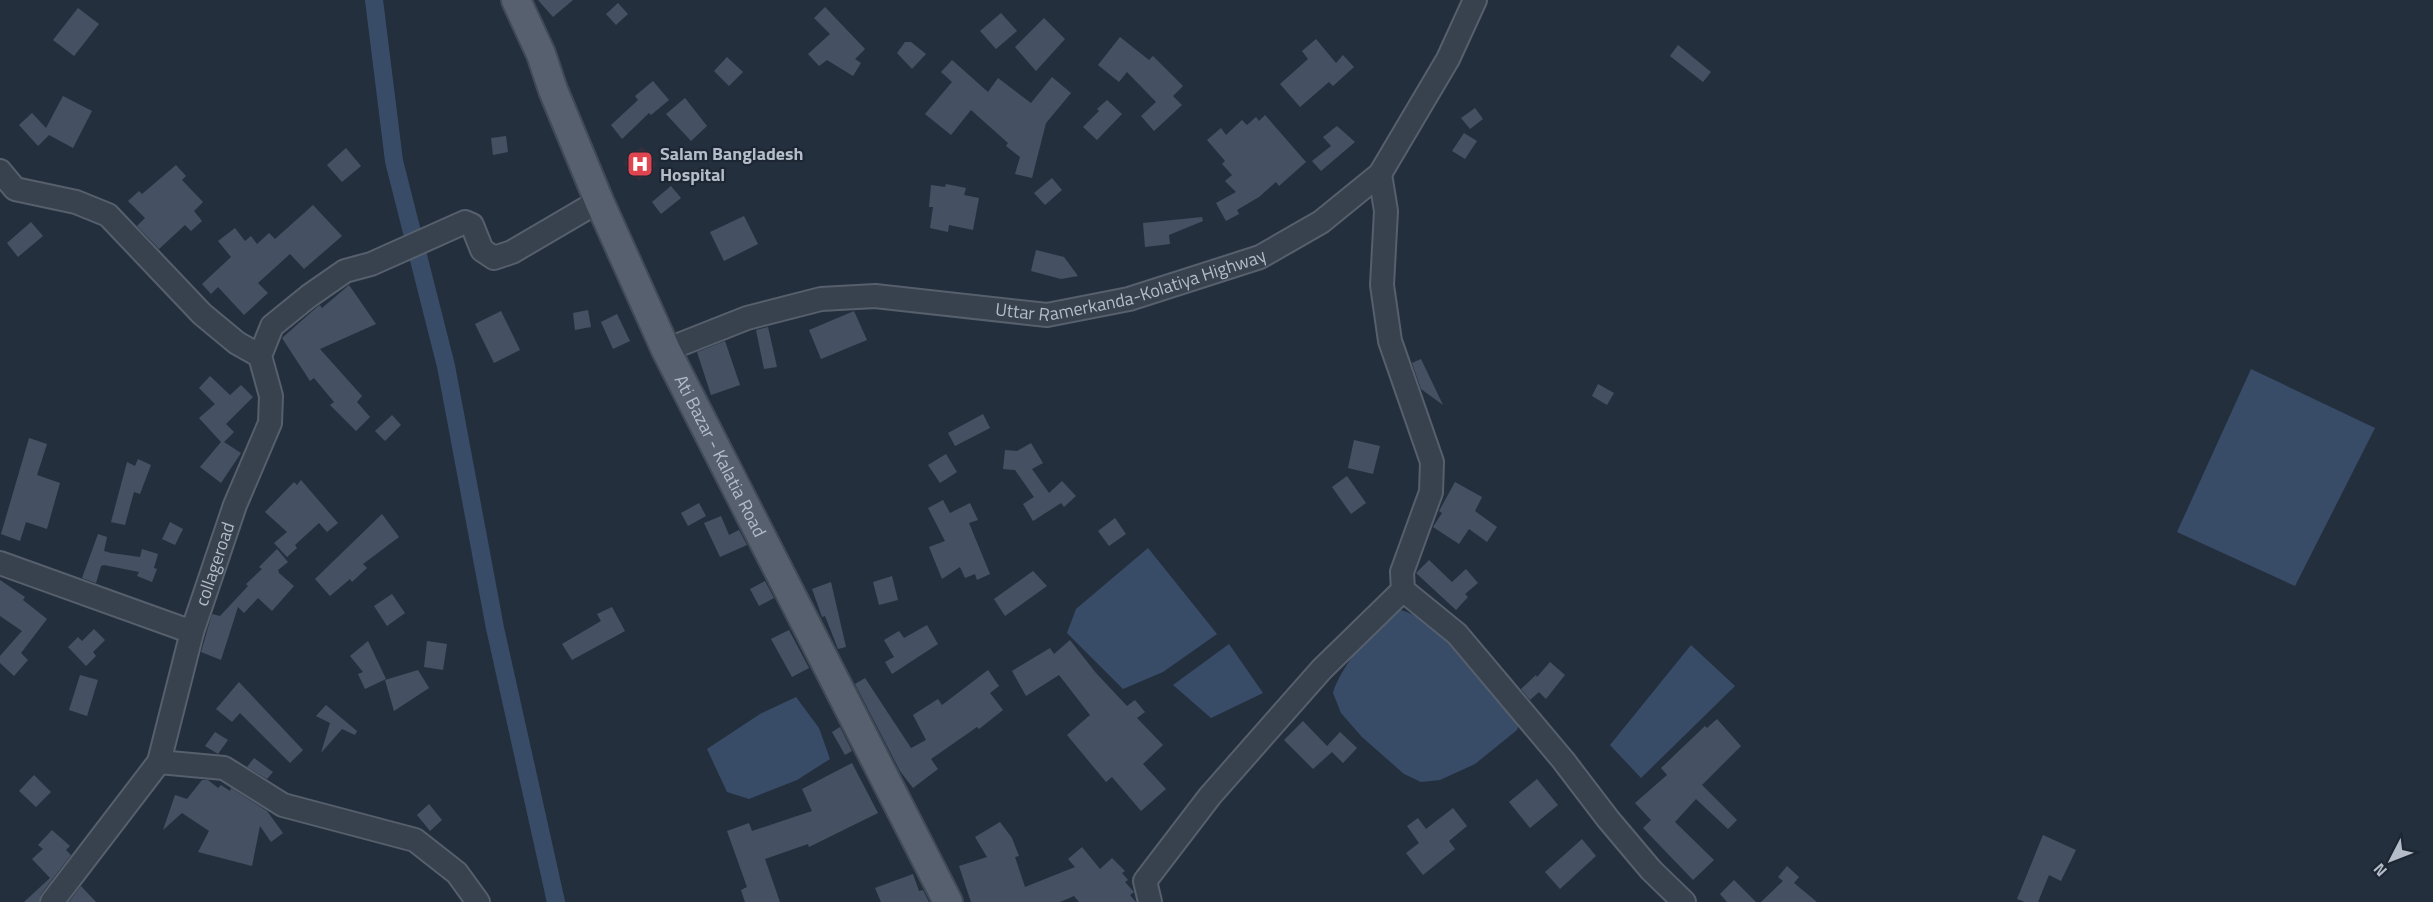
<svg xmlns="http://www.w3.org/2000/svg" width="2433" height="902" viewBox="0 0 2433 902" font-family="'Titillium Web',sans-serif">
  <rect width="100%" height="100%" fill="#242f3e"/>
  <!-- medical -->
  <polygon fill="#32303f" points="642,146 657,165 639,181 623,163"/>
  <!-- water -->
  <g fill="#394c67">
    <polygon points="2251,369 2375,428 2295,586 2177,532"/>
    <polygon points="1148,548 1217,634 1163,672 1123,689 1067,633 1076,609"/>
    <path d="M1401,610C1444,623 1490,688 1520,721L1517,730L1475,764L1440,780L1421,782L1404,774L1362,737L1341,713L1333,693C1339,669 1378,619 1401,610Z"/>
    <polygon points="1229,644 1263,693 1211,718 1173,685"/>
    <polygon points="1691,645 1735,686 1641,778 1610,745"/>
    <polygon points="796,697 819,728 830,759 797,780 749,799 727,792 707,749 760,714"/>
  </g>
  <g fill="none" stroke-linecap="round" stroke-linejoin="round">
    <!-- canal -->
    <polyline stroke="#394c67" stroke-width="18" points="374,0 394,161 446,366 495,628 556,902"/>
  </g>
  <!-- building -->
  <g fill="#455162">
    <polygon points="538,0 573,0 553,17"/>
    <polygon points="618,3 628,14 616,25 606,14"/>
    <polygon points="825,7 865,49 855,59 861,63 853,76 827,60 819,66 808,54 830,34 814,18"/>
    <polygon points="78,8 99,24 74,56 53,40"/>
    <polygon points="1001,13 1017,31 996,49 980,31"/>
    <polygon points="1044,18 1065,39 1036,71 1015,47"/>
    <polygon points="1120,37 1149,60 1153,56 1183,86 1173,96 1182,105 1154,131 1141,116 1156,102 1127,72 1119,82 1098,65"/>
    <polygon points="1316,39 1336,63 1343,55 1354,67 1333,86 1329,82 1300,107 1280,84 1308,59 1302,51"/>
    <polygon points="905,42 911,42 926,54 912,69 897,53"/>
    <polygon points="1678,45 1711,72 1703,82 1670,56"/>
    <polygon points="727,57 743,72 729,86 714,71"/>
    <polygon points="952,60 988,92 998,78 1031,103 1052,77 1071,93 1046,123 1032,178 1015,174 1020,157 1006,146 1008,143 971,110 951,135 925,114 952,82 941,72"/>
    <polygon points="653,81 669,100 651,115 649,113 622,139 611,125 638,100 635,96"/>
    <polygon points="63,96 92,111 73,148 49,135 38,146 19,125 32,113 46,128"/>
    <polygon points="685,98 707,126 691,141 666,114"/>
    <polygon points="1107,100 1122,114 1097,140 1083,127 1099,111 1097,109"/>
    <polygon points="1475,108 1483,119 1470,129 1461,118"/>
    <polygon points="1265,115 1306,162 1279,186 1276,182 1259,197 1237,210 1239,214 1226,221 1216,203 1236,192 1225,181 1232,175 1222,164 1225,161 1207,140 1221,128 1226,135 1242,120 1247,125 1256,117 1259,121"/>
    <polygon points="1337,126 1355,142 1321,171 1312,161 1331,146 1323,137"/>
    <polygon points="1464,133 1477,141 1465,159 1452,151"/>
    <polygon points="506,136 508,152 493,155 491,138"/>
    <polygon points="346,148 361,166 342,182 327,165"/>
    <polygon points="176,165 186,176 182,180 203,202 194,211 202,221 191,231 185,225 159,249 137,226 145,218 128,201 139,191 142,194"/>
    <polygon points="1052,178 1062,190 1045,205 1034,193"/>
    <polygon points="946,184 966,188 964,195 979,198 973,230 949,225 948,232 930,228 933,207 929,207 931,185 945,187"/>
    <polygon points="671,186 681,198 661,214 652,202"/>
    <polygon points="313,205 342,236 304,269 290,254 258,283 268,293 244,315 218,287 211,294 202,284 231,257 218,241 235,228 245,241 251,236 257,244 269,233 275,239"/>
    <polygon points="744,216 758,244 724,261 710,232"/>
    <polygon points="1202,217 1203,221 1169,235 1170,244 1145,247 1143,223"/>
    <polygon points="31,222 43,236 18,257 7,243"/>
    <polygon points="1036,250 1064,257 1078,276 1061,279 1031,271"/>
    <polygon points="349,285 376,324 320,349 362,396 357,402 370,417 356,431 330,405 334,402 314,378 310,381 282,338 317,307 320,305 322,308"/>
    <polygon points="588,310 591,327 575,330 573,313"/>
    <polygon points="501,311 520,350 494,363 475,324"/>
    <polygon points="854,311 867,340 821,359 809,330"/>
    <polygon points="617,314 630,341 613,349 601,322"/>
    <polygon points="768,327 777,367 764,369 756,330"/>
    <polygon points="725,341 740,385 711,395 697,352"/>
    <polygon points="1421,359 1443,405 1421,389 1412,363"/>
    <polygon points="210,376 230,395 241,385 253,397 226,424 234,432 224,442 241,453 221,483 200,467 221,442 199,418 215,404 199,388"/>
    <polygon points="1598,384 1614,393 1607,405 1592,396"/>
    <polygon points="983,414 990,428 955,446 948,433"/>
    <polygon points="392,415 401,425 385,441 375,431"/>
    <polygon points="29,438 47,444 37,475 60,483 47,529 26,522 20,541 1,534"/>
    <polygon points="1354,440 1380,446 1373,474 1348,468"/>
    <polygon points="1031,443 1043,463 1032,469 1049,493 1062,481 1076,496 1064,507 1061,503 1033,521 1023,504 1034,497 1015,470 1003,469 1005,450 1017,451"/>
    <polygon points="946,454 957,472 940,483 928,465"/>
    <polygon points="138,459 151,465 140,494 134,492 125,525 111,522 127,462 135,466"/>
    <polygon points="1347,476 1366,503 1351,514 1332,487"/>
    <polygon points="301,480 338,523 327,532 319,523 295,545 297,548 287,557 274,543 287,532 265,512 294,482 297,485"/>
    <polygon points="1455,482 1482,497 1475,511 1497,527 1487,542 1469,529 1459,544 1433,527 1442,513 1439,511"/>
    <polygon points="943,500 950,513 970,503 978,520 969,523 990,574 977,580 975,574 965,578 960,567 942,579 929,547 945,541 928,508"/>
    <polygon points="699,503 706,516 688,526 681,513"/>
    <polygon points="382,514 399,537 363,564 367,568 352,582 350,579 330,596 315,579"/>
    <polygon points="721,516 729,535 739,530 747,545 720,557 704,523"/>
    <polygon points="1115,518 1126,534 1109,546 1098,531"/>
    <polygon points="170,522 183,529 175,545 162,539"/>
    <polygon points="98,534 107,537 104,551 111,553 140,557 142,549 158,554 154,568 157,569 152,582 137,576 139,572 104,565 101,566 96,583 82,578"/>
    <polygon points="277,549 288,562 278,570 279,573 294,586 272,611 258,598 244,613 238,607 221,660 201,652 212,614 220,616 248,586 246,584 262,569 259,567"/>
    <polygon points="1429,560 1452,582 1466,569 1478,583 1465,594 1468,597 1456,610 1416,573"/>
    <polygon points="1033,571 1047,586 1005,616 994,599"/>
    <polygon points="892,576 898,600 879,605 873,582"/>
    <polygon points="0,580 25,597 23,600 47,619 21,653 28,660 14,676 0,663 0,656 22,631 0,616"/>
    <polygon points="765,581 774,598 759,606 750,589"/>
    <polygon points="831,582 846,647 838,649 825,616 822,617 812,589"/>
    <polygon points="392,594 405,613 387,626 374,606"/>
    <polygon points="612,607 625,631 572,660 562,644 601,621 597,614"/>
    <polygon points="927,625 938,644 892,674 885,662 894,657 884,640 899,631 904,638"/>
    <polygon points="94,629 105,640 93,652 96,656 86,666 68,647 78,637 82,641"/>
    <polygon points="789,630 809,668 792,677 771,639"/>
    <polygon points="1070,640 1096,673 1127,706 1135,700 1145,712 1137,718 1163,745 1143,764 1166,789 1141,811 1112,777 1106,782 1067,735 1090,715 1059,675 1026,696 1012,671 1050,648 1054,654"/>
    <polygon points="368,641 386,679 365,689 358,674 363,672 350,656"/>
    <polygon points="427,641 447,644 443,670 424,667"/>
    <polygon points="1550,662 1565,675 1546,699 1539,692 1530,700 1521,689 1536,675 1537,677"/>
    <polygon points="418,670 429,688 394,711 385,680"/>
    <polygon points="988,670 999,686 990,693 1003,710 979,729 977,727 931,759 938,769 913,788 900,771 855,684 865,678 911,748 926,740 913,715 938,699 942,705"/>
    <polygon points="80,675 98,680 87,716 69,710"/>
    <polygon points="239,682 303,750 290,763 240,713 232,722 216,709"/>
    <polygon points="326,705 357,731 355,735 342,729 321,753 330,723 316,716"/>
    <polygon points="1717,719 1741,746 1702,785 1737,820 1728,829 1696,799 1675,822 1714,860 1693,880 1643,828 1651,820 1635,803 1667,775 1661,768 1705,726 1707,728"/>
    <polygon points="1303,721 1327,746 1340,732 1357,748 1343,763 1332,752 1313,769 1284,740"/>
    <polygon points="840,727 852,751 845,755 832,732"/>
    <polygon points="215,732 228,740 218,754 205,746"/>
    <polygon points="254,758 273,772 267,779 247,767"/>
    <polygon points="852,763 878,813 809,847 808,844 765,859 780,902 745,902 741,890 747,887 727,831 749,823 752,831 812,811 802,789"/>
    <polygon points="34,775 51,792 36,807 19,791"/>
    <polygon points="1537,779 1558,805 1530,828 1509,802"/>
    <polygon points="202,780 208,780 218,788 221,785 230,791 231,788 267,811 283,833 271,842 260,826 252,866 198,852 209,831 182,813 163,830 175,795 187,799"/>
    <polygon points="429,804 442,820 430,831 417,815"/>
    <polygon points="1453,808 1467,826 1449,841 1455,849 1423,875 1406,853 1419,843 1407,826 1418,818 1426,829"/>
    <polygon points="1000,822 1012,838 1019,856 1015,857 1025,887 1075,867 1068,859 1082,847 1100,869 1112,858 1125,871 1122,873 1128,880 1125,882 1134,892 1130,895 1136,902 1079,902 1074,896 1060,902 971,902 959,866 987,857 975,837"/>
    <polygon points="52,830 70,846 66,850 71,855 41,894 39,902 24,902 50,878 32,859 43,849 38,845"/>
    <polygon points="2043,835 2076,850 2061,881 2049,875 2038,902 2025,902 2017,899"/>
    <polygon points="1582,839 1596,856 1560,889 1545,872"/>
    <polygon points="1787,866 1799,877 1794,883 1817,902 1761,902 1783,881 1778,877"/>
    <polygon points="913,874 919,891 923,890 929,902 881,902 875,888"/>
    <polygon points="1734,880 1756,902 1727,902 1720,894"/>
    <polygon points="81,886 96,902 69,902"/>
  </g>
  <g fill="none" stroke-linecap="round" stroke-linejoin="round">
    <!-- minor casing -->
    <g stroke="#565f6c" stroke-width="26">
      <g id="minor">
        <polyline points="0,171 15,189 76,202 108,215 202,314 237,343 260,356"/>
        <polyline points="1380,174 1386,211 1382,285 1390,341 1432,462 1431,492 1402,572 1403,590 1457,634 1563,760 1608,819 1651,870 1684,902"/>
        <path id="s1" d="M666,350L747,318L821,299L875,296L1047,315L1129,299L1260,257L1321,222L1380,174L1448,59L1475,0"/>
        <polyline points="0,563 192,632"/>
        <polyline points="159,762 224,768 283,805 415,840 457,873 478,902"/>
        <path id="s2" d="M52,902L159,762L192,632L235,505L270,423L271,396L260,356L272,326L309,296L345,271L371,264L465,222L472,225L482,250L494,258L512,252L599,201"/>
        <polyline points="1150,902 1145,881 1210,796 1322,669 1403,590"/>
      </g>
    </g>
    <!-- major casing -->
    <g stroke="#414a57" stroke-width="32">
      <g id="major">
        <path id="s3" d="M516,0L541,54L553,90L599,201L666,350L948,902"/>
      </g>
    </g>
    <!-- minor -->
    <use href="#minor" stroke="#38414e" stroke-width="22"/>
    <!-- major -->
    <use href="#major" stroke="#56606e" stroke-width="28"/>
  </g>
  <!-- icons -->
  <defs>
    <g id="hospital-square" transform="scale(1.35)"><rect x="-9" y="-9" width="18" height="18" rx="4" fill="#e0444e" stroke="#1d2633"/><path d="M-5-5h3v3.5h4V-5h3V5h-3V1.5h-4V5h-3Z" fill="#fff"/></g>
  </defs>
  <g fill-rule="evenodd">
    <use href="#hospital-square" x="640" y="164"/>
  </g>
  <g text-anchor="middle" stroke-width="4.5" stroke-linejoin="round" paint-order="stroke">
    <!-- poi labels -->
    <g font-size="18" font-weight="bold" fill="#b4bcc9" stroke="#1d2633" text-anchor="start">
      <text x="660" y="160">Salam Bangladesh<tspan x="660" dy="21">Hospital</tspan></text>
    </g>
    <!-- street labels -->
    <g font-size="18" fill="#b4bcc9" stroke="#1d2633">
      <text dy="6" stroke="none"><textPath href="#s1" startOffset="478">Uttar Ramerkanda-Kolatiya Highway</textPath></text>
      <text dy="6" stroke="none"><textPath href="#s3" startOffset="500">Ati Bazar - Kalatia Road</textPath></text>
      <text dy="6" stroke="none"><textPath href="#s2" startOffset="382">collageroad</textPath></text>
    </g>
  </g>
  <!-- north arrow -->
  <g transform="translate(2391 860) rotate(228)" stroke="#1d2633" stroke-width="4.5" paint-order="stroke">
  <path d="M0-4.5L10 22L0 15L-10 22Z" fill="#b4bcc9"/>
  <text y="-9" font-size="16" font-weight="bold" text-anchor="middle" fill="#b4bcc9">N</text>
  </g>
</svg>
